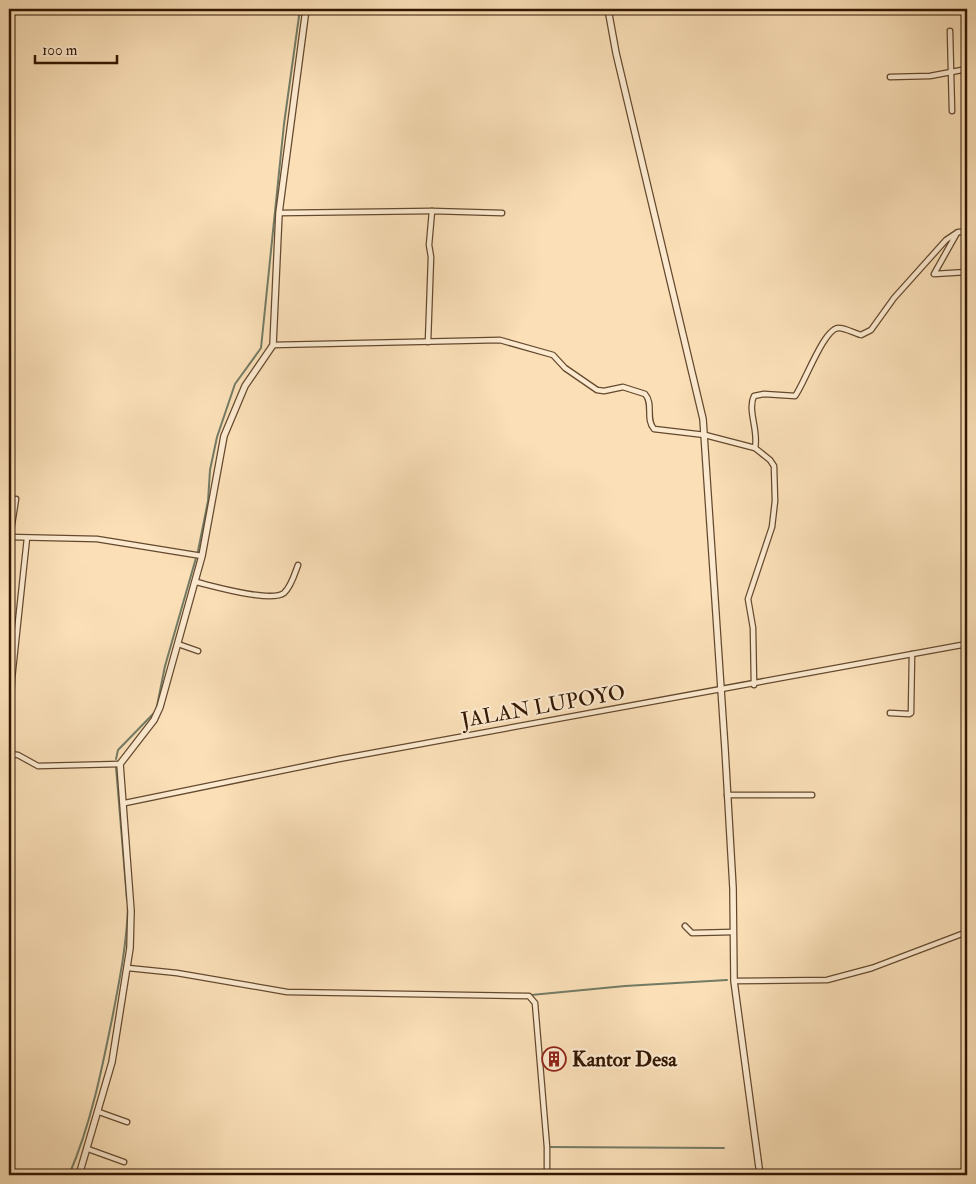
<svg xmlns="http://www.w3.org/2000/svg" width="976" height="1184" viewBox="0 0 976 1184" font-family="'IM FELL Double Pica',serif">
  <rect width="100%" height="100%" fill="#fadfb7"/>
  <filter id="stains"><feTurbulence type="fractalNoise" baseFrequency=".004" numOctaves="4"/><feColorMatrix values="0 0 0 0 .2 0 0 0 0 .09 0 0 0 0 .02 0 0 0 .5 -.17"/></filter>
  <radialGradient id="worn" r=".72"><stop offset=".6" stop-color="#630" stop-opacity="0"/><stop offset="1" stop-color="#630" stop-opacity=".3"/></radialGradient>
  <g fill="none" stroke-linecap="round" stroke-linejoin="round">
    <!-- stream -->
    <g stroke="#737b65" stroke-width="2">
      <polyline points="116,759 118,750 156,711 165,666 198,551 208,501 210,470 217,437 235,384 261,348 284,124 300,9"/>
      <polyline points="116,767 127,900"/>
      <polyline points="531,995 625,986 727,980"/>
      <polyline points="547,1147 724,1148"/>
      <path d="M69,1175C91,1124 102,1069 113,1014C120,978 127,942 128,905"/>
    </g>
    <!-- minor casing -->
    <g stroke="#64492e" stroke-width="7">
      <g id="minor">
        <polyline points="950,31 952,111"/>
        <polyline points="890,77 930,76 967,69"/>
        <polyline points="279,213 432,211"/>
        <polyline points="957,233 934,274 967,272"/>
        <polyline points="428,342 431,257 429,245 432,211 502,213"/>
        <path d="M273,345L500,340L553,355L565,368L597,390L604,391L623,387L645,394C654,404 645,419 654,429L705,435L755,448L770,460L774,466L775,501L772,527L748,599L753,628L754,685"/>
        <path d="M755,448C759,431 747,410 754,396L764,394L795,396C804,385 824,327 839,328C845,328 854,333 861,335L871,330L894,298L946,240L958,232H967"/>
        <polyline points="9,537 97,539 202,556"/>
        <polyline points="10,537 16,499"/>
        <polyline points="27,538 12,679 9,754 18,755 38,766 120,764"/>
        <path d="M196,582C213,586 271,603 284,593C291,587 295,573 298,565"/>
        <polyline points="178,644 198,651"/>
        <polyline points="890,713 909,714 911,713 912,654"/>
        <polyline points="727,795 812,795"/>
        <polyline points="125,803 339,759 967,644"/>
        <polyline points="685,926 692,933 733,932"/>
        <polyline points="128,968 177,973 287,992 529,996 535,1003 547,1147 547,1175"/>
        <polyline points="734,981 827,980 872,968 967,932"/>
        <polyline points="99,1112 127,1122"/>
        <polyline points="88,1149 124,1162"/>
      </g>
    </g>
    <!-- tertiary casing -->
    <g stroke="#64492e" stroke-width="8">
      <g id="tertiary">
        <polyline points="608,9 616,53 703,419 725,749 733,888 734,981 760,1175"/>
        <polyline points="79,1175 112,1062 130,948 131,911 120,764 154,720 160,707 202,556 224,436 245,386 273,345 279,213 306,9"/>
      </g>
    </g>
    <!-- minor -->
    <use href="#minor" stroke="#fcead0" stroke-width="4.5"/>
    <!-- tertiary -->
    <use href="#tertiary" stroke="#fcead0" stroke-width="5.5"/>
  </g>
  <!-- icons -->
  <defs>
    <g id="building-ring" transform="scale(1.25)"><circle r="9.5" fill="#fcead0" stroke="#8f2418" stroke-width="1.5"/><path d="M-4-6H4V6H1V3H-1V6H-4ZM-2.5-4.3h1.7v1.8h-1.7ZM.8-4.3h1.7v1.8H.8ZM-2.5-1h1.7V.8h-1.7ZM.8-1h1.7V.8H.8Z" fill="#8f2418"/></g>
  </defs>
  <g fill-rule="evenodd">
    <use href="#building-ring" x="554" y="1059"/>
  </g>
  <g text-anchor="middle" stroke-width="4.5" stroke-linejoin="round" paint-order="stroke">
    <!-- street labels -->
    <g font-size="21" fill="#321700" stroke="#fcead0">
      <text transform="translate(543 706) rotate(-10)" y="7">JALAN LUPOYO</text>
    </g>
    <!-- poi labels -->
    <g font-size="21" font-weight="bold" fill="#321700" stroke="#fcead0" text-anchor="start">
      <text x="572" y="1066">Kantor Desa</text>
    </g>
  </g>
  <!-- margin -->
  <rect width="976" height="1184" fill="none" stroke="#fadfb7" stroke-width="30"/>
  <rect x="10" y="10" width="956" height="1164" fill="none" stroke="#321700" stroke-width="2.5"/>
  <rect x="15" y="15" width="946" height="1154" fill="none" stroke="#321700"/>
  <!-- scale -->
  <path d="M35 55v8h82v-8" fill="none" stroke="#321700" stroke-width="2.5"/>
  <text x="42" y="55" font-size="15" fill="#321700" stroke="#fcead0" stroke-width="4" paint-order="stroke">100 m</text>
  <rect width="100%" height="100%" filter="url(#stains)"/>
  <rect width="100%" height="100%" fill="url(#worn)"/>
</svg>
